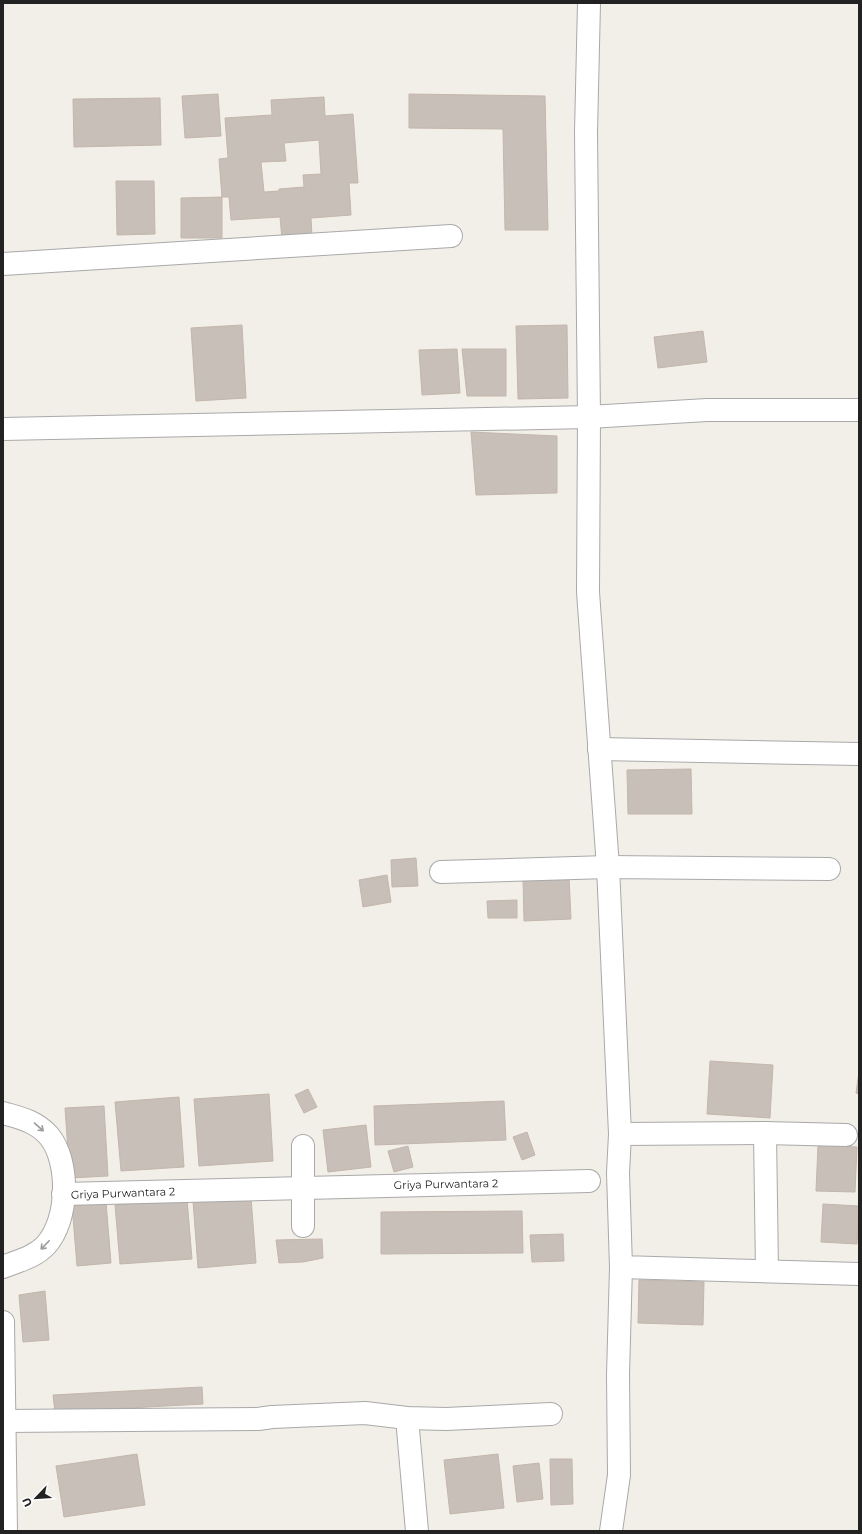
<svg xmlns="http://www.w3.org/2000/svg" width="862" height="1534" viewBox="0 0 862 1534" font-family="Montserrat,sans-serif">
  <rect width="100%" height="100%" fill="#f2efe9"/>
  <!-- building -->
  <g fill="#c7bfb8" stroke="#c4b6ab" fill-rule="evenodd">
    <polygon points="218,94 221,136 185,138 182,96"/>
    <polygon points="409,94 545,96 548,230 505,230 503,129 409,128"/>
    <path d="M324,97L325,116L353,114L358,183H349L351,215L311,218L312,237L282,239L280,217L231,220L229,197H222L219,159L228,158L225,118L272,115L271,100ZM319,140L321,174L303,175L304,187L279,189V191L264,192L261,162L286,161L284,143Z"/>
    <polygon points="160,98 161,145 74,147 73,99"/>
    <polygon points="116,181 154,181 155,234 117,235"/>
    <polygon points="222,197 222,238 181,238 181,198"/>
    <polygon points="242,325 246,398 196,401 191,328"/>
    <polygon points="567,325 568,398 518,399 516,326"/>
    <polygon points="703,331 707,362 658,368 654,337"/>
    <polygon points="457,349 460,393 422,395 419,350"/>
    <polygon points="462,349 506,349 506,396 467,396"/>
    <polygon points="471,432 557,436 557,493 476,495"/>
    <polygon points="691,769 692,814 628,814 627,770"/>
    <polygon points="416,858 418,886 392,887 391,860"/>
    <polygon points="387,875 391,902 363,907 359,880"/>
    <polygon points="569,877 571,919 524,921 523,879"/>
    <polygon points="517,900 517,918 488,918 487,901"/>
    <polygon points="710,1061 773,1065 770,1118 707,1114"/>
    <polygon points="859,1072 859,1094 856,1093"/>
    <polygon points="308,1089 317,1107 304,1113 295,1095"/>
    <polygon points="269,1094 273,1161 199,1166 194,1099"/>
    <polygon points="179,1097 184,1167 121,1171 115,1102"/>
    <polygon points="504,1101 506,1140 375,1145 374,1106"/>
    <polygon points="104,1106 108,1176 70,1178 65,1108"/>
    <polygon points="366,1125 371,1167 328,1172 323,1130"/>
    <polygon points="527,1132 535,1155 522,1160 513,1137"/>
    <polygon points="818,1145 857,1147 855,1192 816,1191"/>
    <polygon points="408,1146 413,1167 394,1172 388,1151"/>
    <polygon points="251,1197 256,1263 198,1268 193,1201"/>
    <polygon points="187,1199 192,1259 120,1264 115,1205"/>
    <polygon points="106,1202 111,1263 77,1266 72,1205"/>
    <polygon points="823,1204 859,1206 857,1244 821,1242"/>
    <polygon points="522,1211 523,1253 381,1254 381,1212"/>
    <polygon points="563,1234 564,1261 532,1262 530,1235"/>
    <polygon points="322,1239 323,1258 303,1262 279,1263 276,1240"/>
    <polygon points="639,1280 704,1282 703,1325 638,1323"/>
    <polygon points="45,1291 49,1340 23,1342 19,1295"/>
    <polygon points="202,1387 203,1404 55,1412 53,1395"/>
    <polygon points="137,1454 145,1505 64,1517 56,1466"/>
    <polygon points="498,1454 504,1508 450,1514 444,1460"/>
    <polygon points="550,1459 572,1459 573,1504 551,1505"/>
    <polygon points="539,1463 543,1499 517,1502 513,1466"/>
  </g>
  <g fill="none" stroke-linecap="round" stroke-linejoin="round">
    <!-- minor casing -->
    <g stroke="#a9a9a9" stroke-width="24">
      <g id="minor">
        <polyline points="589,3 586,132 589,417 588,592 608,867 620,1134 618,1173 621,1267 859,1274"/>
        <polyline points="3,264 451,236"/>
        <polyline points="3,429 589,417 707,410 859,410"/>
        <polyline points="599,749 859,754"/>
        <polyline points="441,872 608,867 829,869"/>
        <path d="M3,1113C20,1118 36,1121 49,1136C70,1161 69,1220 46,1245C35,1257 18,1261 3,1267"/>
        <polyline points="765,1133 767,1271"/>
        <polyline points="620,1134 765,1133 846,1135"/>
        <polyline points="303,1146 303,1226"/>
        <polyline points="63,1194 589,1181"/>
        <polyline points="407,1418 417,1531"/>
        <polyline points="3,1421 258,1419 272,1417 365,1413 407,1418 446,1419 551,1414"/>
        <polyline points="611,1531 619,1475 618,1375 621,1267"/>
      </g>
    </g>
    <!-- tertiary casing -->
    <g stroke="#a9a9a9" stroke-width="24">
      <polyline id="tertiary" points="3,1322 6,1531"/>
    </g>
    <!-- minor -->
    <use href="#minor" stroke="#fff" stroke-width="22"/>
    <!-- tertiary -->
    <use href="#tertiary" stroke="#fff" stroke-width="22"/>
  </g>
  <!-- one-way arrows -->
  <defs><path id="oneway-shaft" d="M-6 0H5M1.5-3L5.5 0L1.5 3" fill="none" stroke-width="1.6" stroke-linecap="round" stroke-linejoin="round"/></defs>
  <g stroke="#9c9c9c">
    <use href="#oneway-shaft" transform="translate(39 1127) rotate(41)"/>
    <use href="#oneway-shaft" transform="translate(45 1245) rotate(134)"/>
  </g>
  <g text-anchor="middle" stroke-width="3" stroke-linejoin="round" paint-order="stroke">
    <!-- street labels -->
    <g font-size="11" fill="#222" stroke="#fff">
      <text transform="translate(446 1184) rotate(-1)" y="4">Griya Purwantara 2</text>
      <text transform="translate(123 1193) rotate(-2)" y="4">Griya Purwantara 2</text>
    </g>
  </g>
  <!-- border -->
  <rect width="862" height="1534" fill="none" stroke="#222222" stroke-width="8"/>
  <!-- north arrow -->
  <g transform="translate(36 1498) rotate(245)" stroke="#ffffff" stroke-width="3" paint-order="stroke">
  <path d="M0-3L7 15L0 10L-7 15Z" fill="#222222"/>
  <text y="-6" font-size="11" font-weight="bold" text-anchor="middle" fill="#222222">U</text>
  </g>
</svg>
